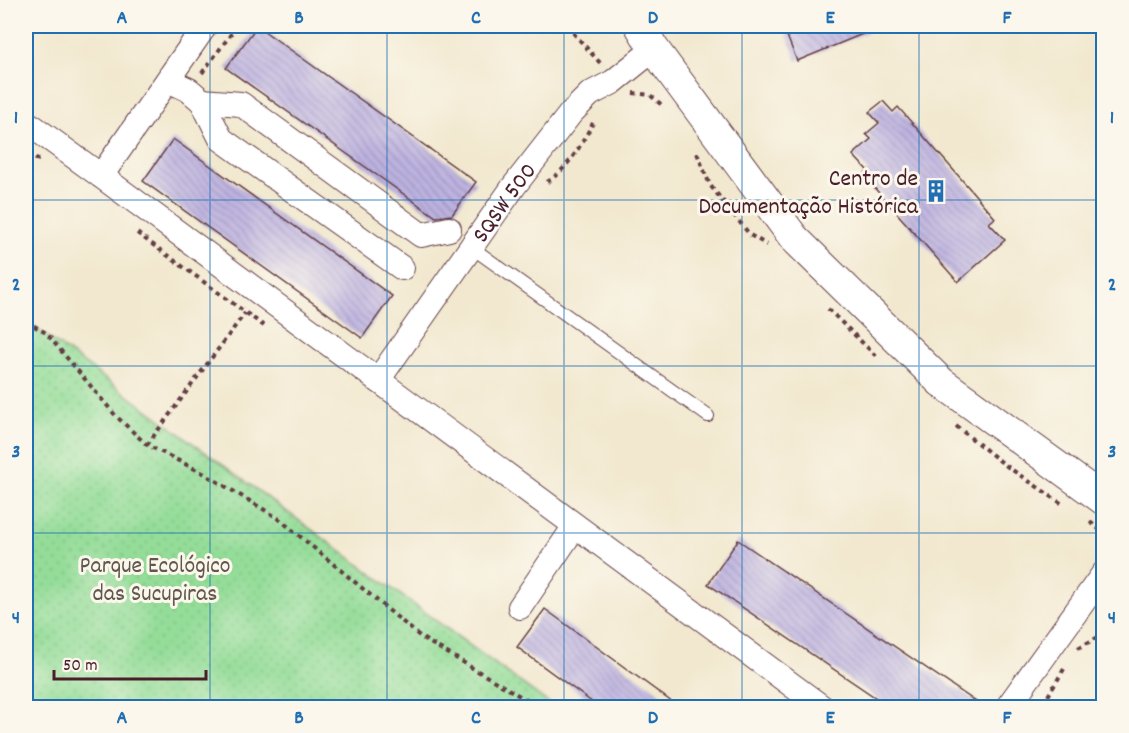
<svg xmlns="http://www.w3.org/2000/svg" width="1129" height="733" viewBox="0 0 1129 733" font-family="Dekko,sans-serif">
  <defs>
    <pattern id="park-dots" width="8" height="8" patternUnits="userSpaceOnUse" patternTransform="scale(1.5)"><rect width="8" height="8" fill="#94dd99"/><path d="M2 2h.1M6 6h.1" fill="none" stroke="#81bd84" stroke-width="1.8" stroke-linecap="round"/></pattern>
    <pattern id="building-back-hatch" width="6" height="6" patternUnits="userSpaceOnUse" patternTransform="scale(1.5)"><rect width="6" height="6" fill="#bdb3e1"/><path d="M-1 5l2 2M0 0l6 6M5-1l2 2" fill="none" stroke="#9c91b7"/></pattern>
  </defs>
  <rect width="100%" height="100%" fill="#fbf7ec"/>
  <filter id="ink" filterUnits="userSpaceOnUse"><feTurbulence type="fractalNoise" baseFrequency=".0167" numOctaves="2"/><feDisplacementMap in="SourceGraphic" scale="12" xChannelSelector="R" yChannelSelector="G"/><feConvolveMatrix kernelMatrix="1 2 1 2 8 2 1 2 1" color-interpolation-filters="sRGB"/></filter>
  <filter id="wash" filterUnits="userSpaceOnUse"><feTurbulence type="fractalNoise" baseFrequency=".008" numOctaves="4" result="noise"/><feDisplacementMap in="SourceGraphic" scale="24" xChannelSelector="R" yChannelSelector="G"/><feGaussianBlur stdDeviation="1.35" result="paint"/><feColorMatrix in="noise" values="0 0 0 0 0 0 0 0 0 0 0 0 0 0 0 0 0 1.4 0 .05"/><feComposite in="paint" operator="in"/></filter>
  <g filter="url(#wash)">
    <rect width="100%" height="100%" fill="#f2e8cf"/>
    <!-- park -->
    <polygon fill="url(#park-dots)" stroke="#6f7e62" stroke-width="1.5" points="26,321 554,707 26,707"/>
    <g id="blocks">
      <!-- building -->
      <g fill="url(#building-back-hatch)">
        <polygon points="257,26 476,182 452,215 436,217 226,68"/>
        <polygon points="783,26 882,26 797,61"/>
        <polygon points="883,101 893,112 898,107 970,189 995,218 989,223 1005,240 958,282 863,175 868,171 853,155 871,139 866,134 879,123 869,112"/>
        <polygon points="173,139 392,296 362,338 143,181"/>
        <polygon points="738,540 985,708 891,708 708,584"/>
        <polygon points="545,609 680,708 600,708 517,647"/>
      </g>
    </g>
  </g>
  <g filter="url(#ink)">
    <use href="#blocks" fill-opacity="0" stroke="#633d44" stroke-width="1.5"/>
    <g fill="none" stroke-linecap="round" stroke-linejoin="round">
      <!-- service casing -->
      <g stroke="#633d44" stroke-width="14">
        <polyline id="service" points="471,247 708,416"/>
      </g>
      <!-- minor casing -->
      <g stroke="#633d44" stroke-width="26">
        <g id="minor">
          <polyline points="168,80 189,90 202,101 221,139 402,268"/>
          <polyline points="202,101 241,104 421,235 449,229"/>
          <polyline points="26,126 32,126 101,176 823,708"/>
          <polyline points="101,176 205,26"/>
          <path id="s1" d="M378,380L514,186L571,113L590,94L613,82L654,49"/>
          <polyline points="520,607 575,526"/>
          <polyline points="1007,708 1104,573"/>
        </g>
      </g>
      <!-- tertiary casing -->
      <g stroke="#633d44" stroke-width="32">
        <polyline id="tertiary" points="640,26 654,49 794,238 941,382 1104,500"/>
      </g>
      <!-- path -->
      <g stroke="#633d44" stroke-width="4" stroke-dasharray="4.5 4.5" stroke-linecap="butt">
        <polyline points="567,26 602,65"/>
        <polyline points="202,73 237,26"/>
        <polyline points="633,93 650,95 663,106"/>
        <polyline points="697,153 710,185 750,235 767,245"/>
        <polyline points="26,157 40,160"/>
        <path d="M547,182C568,169 581,145 593,123"/>
        <polyline points="137,233 264,326"/>
        <polyline points="828,309 876,356"/>
        <polyline points="26,321 46,333 116,416 147,445 203,473 278,518 422,638 540,708"/>
        <polyline points="956,426 1005,465 1064,505"/>
        <polyline points="147,445 245,313"/>
        <polyline points="1090,522 1104,533"/>
        <polyline points="1078,648 1104,634"/>
        <polyline points="1048,696 1064,669"/>
      </g>
      <!-- service -->
      <use href="#service" stroke="#fff" stroke-width="12"/>
      <!-- minor -->
      <use href="#minor" stroke="#fff" stroke-width="24"/>
      <!-- tertiary -->
      <use href="#tertiary" stroke="#fff" stroke-width="30"/>
    </g>
  </g>
  <!-- grid -->
  <path fill="none" stroke="#1f6fb2" stroke-width="1.5" stroke-opacity="0.55" d="M210,26V708M387,26V708M564,26V708M742,26V708M919,26V708M26,200H1104M26,366H1104M26,533H1104"/>
  <!-- icons -->
  <defs>
    <g id="building-bare" transform="scale(1.8)"><path d="M-4-6H4V6H1V3H-1V6H-4ZM-2.5-4.3h1.7v1.8h-1.7ZM.8-4.3h1.7v1.8H.8ZM-2.5-1h1.7V.8h-1.7ZM.8-1h1.7V.8H.8Z" fill="#1f6fb2" stroke="#fbf7ec" stroke-width="2.5" paint-order="stroke"/></g>
  </defs>
  <g fill-rule="evenodd">
    <use href="#building-bare" x="936" y="191"/>
  </g>
  <g text-anchor="middle" stroke-width="6" stroke-linejoin="round" paint-order="stroke">
    <!-- poi labels -->
    <g font-size="24" fill="#4a1f2b" stroke="#fbf7ec" text-anchor="end">
      <text x="918" y="185">Centro de<tspan x="918" dy="28">Documentação Histórica</tspan></text>
    </g>
    <!-- street labels -->
    <g font-size="24" fill="#4a1f2b" stroke="#fbf7ec">
      <text dy="8" stroke="none"><textPath href="#s1" startOffset="218">SQSW 500</textPath></text>
    </g>
    <!-- park labels -->
    <g font-size="24" fill="#60584c" stroke="#fbf7ec">
      <text x="155" y="572">Parque Ecológico<tspan x="155" dy="28">das Sucupiras</tspan></text>
    </g>
  </g>
  <!-- margin -->
  <rect width="1129" height="733" fill="none" stroke="#fbf7ec" stroke-width="66"/>
  <!-- scale -->
  <path d="M54 670v9h152v-9" fill="none" stroke="#4a1f2b" stroke-width="3"/>
  <text x="63" y="670" font-size="18" fill="#4a1f2b" stroke="#fbf7ec" stroke-width="4.5" paint-order="stroke">50 m</text>
  <rect x="33" y="33" width="1063" height="667" fill="none" stroke="#1f6fb2" stroke-width="2"/>
  <g font-size="20" text-anchor="middle" font-weight="bold" fill="#1f6fb2">
    <text x="122" y="23">A</text>
    <text x="299" y="23">B</text>
    <text x="476" y="23">C</text>
    <text x="653" y="23">D</text>
    <text x="830" y="23">E</text>
    <text x="1007" y="23">F</text>
    <text x="16" y="123">1</text>
    <text x="1112" y="123">1</text>
    <text x="16" y="290">2</text>
    <text x="1112" y="290">2</text>
    <text x="16" y="457">3</text>
    <text x="1112" y="457">3</text>
    <text x="16" y="623">4</text>
    <text x="1112" y="623">4</text>
    <text x="122" y="723">A</text>
    <text x="299" y="723">B</text>
    <text x="476" y="723">C</text>
    <text x="653" y="723">D</text>
    <text x="830" y="723">E</text>
    <text x="1007" y="723">F</text>
  </g>
</svg>
